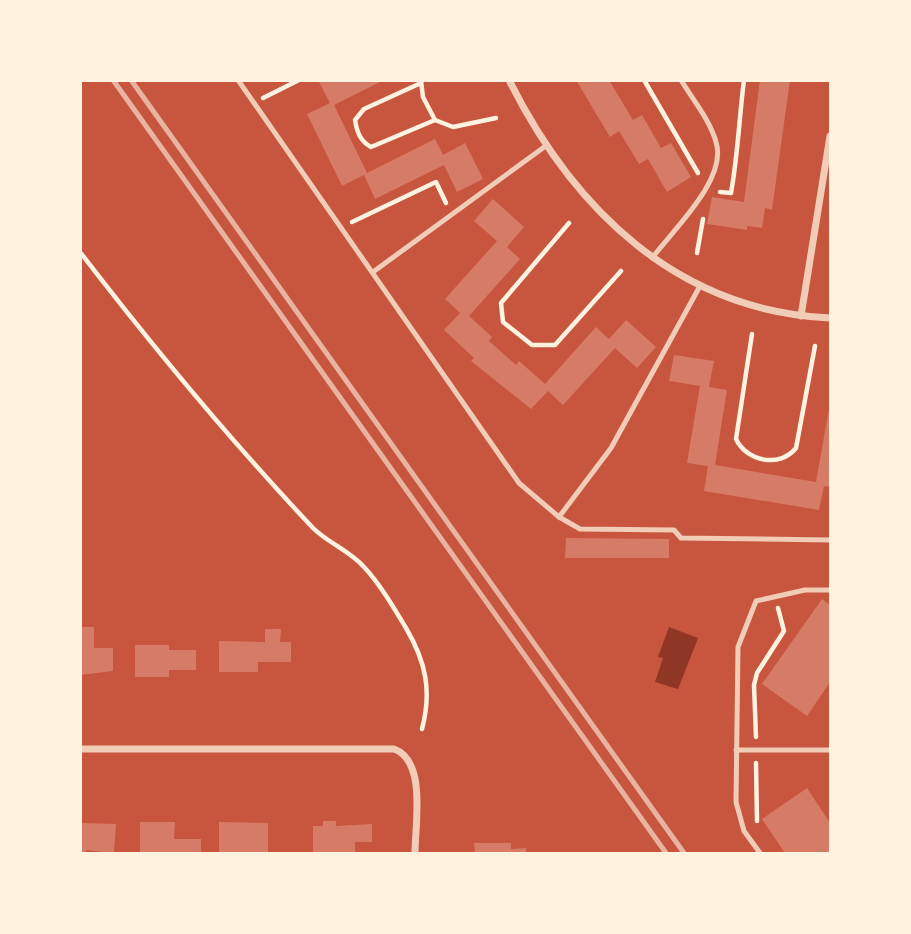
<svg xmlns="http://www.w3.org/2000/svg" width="911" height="934" viewBox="0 0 911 934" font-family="Helvetica,sans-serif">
  <rect width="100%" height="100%" fill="#c8553d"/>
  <!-- water -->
  <polygon fill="#8f3625" points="669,627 698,638 678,689 655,682 663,658 658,657"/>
  <!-- building -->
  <g fill="#d67c66">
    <polygon points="318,80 384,80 334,105 367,173 435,139 443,155 465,143 483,179 457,192 444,165 375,199 364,175 342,186 307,114 330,103"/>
    <polygon points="576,80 609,80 633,120 642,115 661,148 671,143 691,177 667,192 648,159 639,164 619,131 610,137"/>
    <polygon points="760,80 790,80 772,210 765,208 762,228 747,226 747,230 707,224 712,197 744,202"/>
    <polygon points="493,199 524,227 507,247 520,259 469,316 492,337 489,341 516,365 519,361 545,384 596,327 609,339 626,320 656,347 637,368 615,348 563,405 548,391 531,409 471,361 474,358 444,330 460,313 445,299 497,241 474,221"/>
    <polygon points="674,355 714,361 709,387 727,390 715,465 816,482 830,403 830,487 824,486 819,510 704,491 708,466 687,463 700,386 669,381"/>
    <polygon points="566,538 669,539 669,558 565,558"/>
    <polygon points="822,599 830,605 830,682 807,716 762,684"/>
    <polygon points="80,627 94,627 94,648 113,648 113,671 80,675"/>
    <polygon points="265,629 281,629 280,642 291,642 291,662 258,662 258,672 219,672 219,641 265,642"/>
    <polygon points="135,645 169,645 169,650 196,650 196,670 169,670 169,677 135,677"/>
    <polygon points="807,788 830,823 830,853 785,853 762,819"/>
    <polygon points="323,821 336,821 336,826 372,824 372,842 355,842 355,853 313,853 313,826 323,826"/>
    <polygon points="140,822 175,822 174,839 201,839 201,853 140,853"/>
    <polygon points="219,822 268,823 268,853 219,853"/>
    <polygon points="80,823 116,824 114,853 86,850 86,853 80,853"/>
    <polygon points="474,843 511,843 511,849 526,848 526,853 475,853"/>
  </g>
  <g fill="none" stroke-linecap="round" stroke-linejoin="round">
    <!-- path -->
    <g stroke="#fff3e0" stroke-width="4.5">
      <polyline points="644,80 698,173"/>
      <polyline points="421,81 423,97 435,120 453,127 496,118"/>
      <path d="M421,83L364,109L355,120C357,132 360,141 371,147L435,120"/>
      <polyline points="263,98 299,80"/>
      <path d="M720,192L731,193C738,154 739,119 744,80"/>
      <polyline points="352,222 436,182 446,203"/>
      <polyline points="569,223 501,303 503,322 532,345 555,345 621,271"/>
      <path d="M80,252C153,347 231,441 313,528C328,543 350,551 364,567C380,584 394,608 406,628C426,662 432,691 422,729"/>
      <polyline points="697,253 703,219"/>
      <path d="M752,334L736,439C747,462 780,468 796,448L815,346"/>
      <polyline points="756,737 754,685 757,673 784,631 778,608"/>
      <polyline points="756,763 757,821"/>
    </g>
    <!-- service -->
    <g stroke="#f1ccb7" stroke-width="5">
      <polyline points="238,80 519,483 559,517 580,529 674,530 681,538 830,540"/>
      <path d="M652,258C673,230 728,179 716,142C710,120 693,100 681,80"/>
      <polyline points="373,272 547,145"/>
      <polyline points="559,517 611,448 700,286"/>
      <polyline points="736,750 830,750"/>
      <polyline points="760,853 744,831 736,802 738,647 756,601 805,590 830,590"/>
    </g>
    <!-- minor -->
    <g stroke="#f1ccb7" stroke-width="7">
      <path d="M509,80C574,210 678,311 830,318"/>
      <polyline points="801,316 830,136"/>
      <path d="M80,749H394C427,761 415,824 415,853"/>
    </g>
    <!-- rail -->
    <g stroke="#e9b49f" stroke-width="5">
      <polyline points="113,80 666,853"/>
      <polyline points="131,80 684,853"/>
    </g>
  </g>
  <!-- border -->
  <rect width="911" height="934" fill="none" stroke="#fff3e0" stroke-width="164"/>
</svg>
